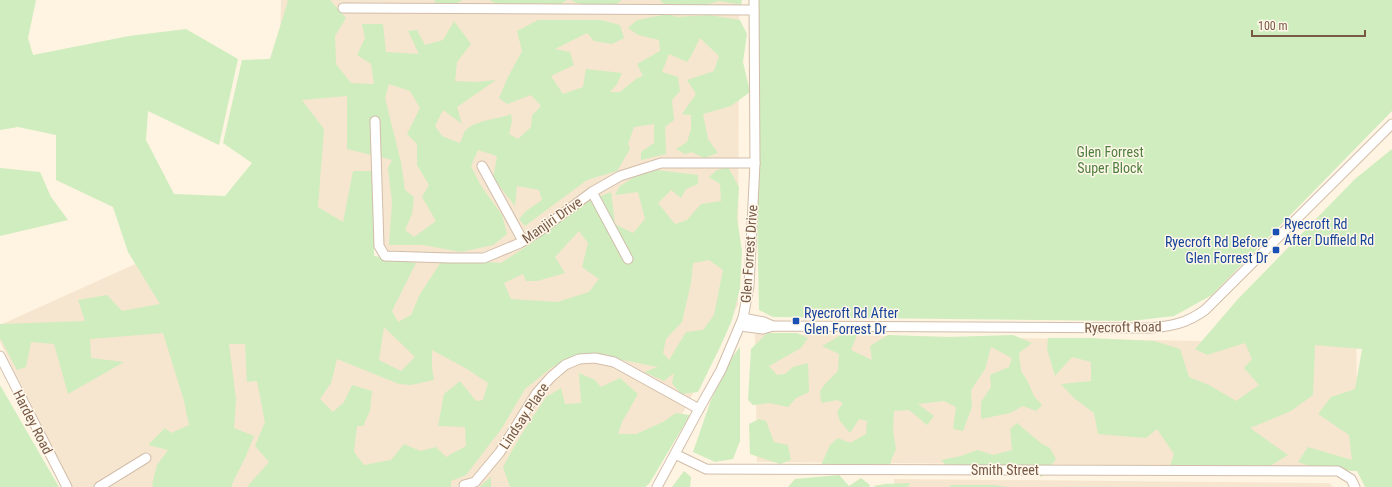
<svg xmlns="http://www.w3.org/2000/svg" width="1392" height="487" viewBox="0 0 1392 487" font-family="'Roboto Condensed',sans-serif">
  <rect width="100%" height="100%" fill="#fef4e1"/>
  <!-- residential -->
  <g fill="#f6e6cf">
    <polygon points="281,0 739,0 738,305 645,487 72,487 0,342 0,325 144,260 372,332 382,255 375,225 296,225 280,45"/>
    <polygon points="1356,328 1358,467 757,462 755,334 1203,341"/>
    <polygon points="894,479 1329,483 1333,487 894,487"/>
  </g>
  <!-- green -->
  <g fill="#cfedbe" fill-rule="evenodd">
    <path d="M0,0H36L28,38L33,55L129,36L186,29L238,59L219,145L148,111L146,140L174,194L225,196L252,163L223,143L242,60L270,59L288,1L286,0H330L346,18L335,36L336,64L351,83L374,84L371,64L357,55L365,38L362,24H383L386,52L419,54L408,31L417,30L425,45L443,40L454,21L471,44L457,62L455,81L476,82L496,80L457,107L462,124L443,110L435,126L442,136L460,143C462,139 463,134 465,131C476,119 497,120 511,114L512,121L509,134L518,139L531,127L532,115L541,106L531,95L507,104L499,98L508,77L522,51L517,31L538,20H601L620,25L624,38L612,44L594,41L587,33L555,49L570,52L574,65L551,76L563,94L583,87L586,69L622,73L617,84L610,92H620L637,78L643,76L637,64L660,51L659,40L638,35L628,28L637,20L668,14L677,17L709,15L740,20L747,34L743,62L750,92L731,106L703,114L708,139L718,153L704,158L692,152L685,154L676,149L687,142L691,129V115L682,114L696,94L687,80L714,71L719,56L700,38L691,56L687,62L669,54L662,72L678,77L680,91L672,100L674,120L665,127L666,154L641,160V152L654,143V124L634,127L628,144L630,149L617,171L587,180L525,226L519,219L526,211L542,200L539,190L517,186L515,206L493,178L497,156L478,150L471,166L481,186L502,215L507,234L493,245L461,252L423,245H389L392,202L388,168L392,160L347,149V96L302,100L324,129L318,207L343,222L353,171H374V256L416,263L392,311L398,322L411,315L420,294L441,262L474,261L501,263L533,242L567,215L584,203L611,192L615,224L633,233L645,219L638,192L615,195L620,186L634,177L657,170L698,175V184L686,189L681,198L671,190L658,203L675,224L687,220L701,204L721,201L720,184L709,177L717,170L728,167L739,187L737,218L742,251L740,288L732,320L721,345L698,392L681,394L672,383L674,373L664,381L644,372L658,367L618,359L606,354H577L551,368L525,389L502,428L466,475L451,481V487H247L269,462L255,446L265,422L257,381L247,382L245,344H229L236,400L234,428L254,436L246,456L231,486L233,487H154L152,485L157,465L168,450L148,445L165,428L171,433L189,425L184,401L163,333L90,339L91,358L124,362L68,394L54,344L31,342L26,367L17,370L0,338V324L85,321L78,300L107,295L122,311L160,304L128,252L113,207L56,180V135L18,127L0,130ZM389,84L410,91L420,108L407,134L417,144V165L429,185L422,197L436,221L414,237L405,230L412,214L414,197L405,190L401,162L385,98ZM579,231L588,243L582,267L599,279L589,292L557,302L511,299L504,283L523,274L526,281H537L565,273L555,257ZM709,260L723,270L714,315L703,330L686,332L669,360L663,353L666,339L682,322L691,283L693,263ZM384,327L415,357L401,371L379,360ZM432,350L467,369L488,383L483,400L476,401L460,381L444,394L438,426L465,427L466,446L446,457L436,447L420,451L404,444L391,460L364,465L354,452L357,426H363L370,411L372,391L352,385L344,402L333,412L320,399L331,383L337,359L399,384L411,385L434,380L432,368Z"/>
    <polygon points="434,0 462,0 454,5 438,6"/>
    <polygon points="489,0 567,0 559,5 501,6"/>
    <polygon points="571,0 622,0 615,5 583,6"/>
    <polygon points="660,0 742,0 741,5 719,1 706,5 665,5"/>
    <polygon points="758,0 1392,0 1392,111 1212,295 1174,316 1131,321 773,317 759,310 757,214"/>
    <polygon points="1392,149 1392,487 1365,487 1357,471 1321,470 1298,462 1308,447 1352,460 1349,435 1318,414 1331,397 1355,389 1362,349 1315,345 1313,395 1291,411 1250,428 1288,455 1270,466 1190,474 1169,468 1174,454 1157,429 1146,438 1098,434 1094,413 1074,398 1061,384 1091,381 1091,362 1072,357 1055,376 1047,349 1048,338 1091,338 1154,341 1180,349 1189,377 1209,385 1236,401 1259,385 1244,368 1252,359 1245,343 1207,355 1195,349 1238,299 1355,179"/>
    <polygon points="0,168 40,172 51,197 68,220 0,236"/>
    <polygon points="767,333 797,333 808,338 801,348 769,366 777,375 785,374 793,367 808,363 809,392 796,398 788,407 769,403 753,405 748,400 751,349"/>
    <polygon points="841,335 857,335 851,350 872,360 870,346 888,335 948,337 1013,335 1032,343 1019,353 1021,371 1027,380 1034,396 1042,405 1036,411 1023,406 1010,413 981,419 981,402 991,387 990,375 1009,367 1012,358 991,347 985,369 971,390 972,407 963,431 953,429 956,407 944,401 918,404 934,416 927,425 909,410 894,411 893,432 896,449 891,460 890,468 821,465 830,445 838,438 850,443 866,434 867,421 859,419 850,433 840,421 837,412 843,403 837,400 821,403 820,391 825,384 838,371 839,354 822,346"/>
    <polygon points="740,347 740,441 733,459 715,462 693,452 711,400 733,356"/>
    <polygon points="579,373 595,380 601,387 620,378 638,394 622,422 618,434 636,434 663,422 676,413 690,415 649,484 645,487 510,487 503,467 521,435 546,397 561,388 565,404 581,403"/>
    <polygon points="0,385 59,487 0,487"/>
    <polygon points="759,419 766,421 774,442 788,445 791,460 780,464 750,454 749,424"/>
    <polygon points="1017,423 1042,444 1050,448 1056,459 1042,477 1014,463 988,474 951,471 941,460 961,456 977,450 993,455 1012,450 1010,429"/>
    <polygon points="684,471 691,477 690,487 672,487"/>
    <polygon points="839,475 849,486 861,478 870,485 869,487 788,487 795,479"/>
    <polygon points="491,477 491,487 479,487"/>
    <polygon points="910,483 908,487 875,487 873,486 885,484"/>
    <polygon points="950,485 995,485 1006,487 950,487"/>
  </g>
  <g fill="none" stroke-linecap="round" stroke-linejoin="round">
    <!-- minor casing -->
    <g stroke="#d2bdaa" stroke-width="11">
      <g id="minor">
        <polyline points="343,8 754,10"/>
        <polyline points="375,121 379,246 385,256 450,258 484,258 520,243 538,232 592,192 620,176 661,163 755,163"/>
        <polyline points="482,166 523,241"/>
        <polyline points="592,192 628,259"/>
        <polyline points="743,318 764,322 773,326"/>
        <path d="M740,326L763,329L773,326L1150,328C1173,326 1187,323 1205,310L1392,124"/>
        <polyline points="0,356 67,487"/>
        <polyline points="675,454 706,469 1338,471 1351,479 1355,487"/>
        <polyline points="464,485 475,482 500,452 536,394 551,377 565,365 579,359 595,358 614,362 699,409"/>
        <polyline points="99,487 146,458"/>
        <polyline points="657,487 699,409 721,370 743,318 749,286 755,163 754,0"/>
      </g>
    </g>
    <!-- minor -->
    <use href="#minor" stroke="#fff" stroke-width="9"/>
  </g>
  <!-- markers -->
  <g fill="#1a4fb4" stroke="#fff7e9" stroke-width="1.5">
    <rect x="1272" y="228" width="8" height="8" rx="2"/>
    <rect x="1272" y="246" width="8" height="8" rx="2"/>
    <rect x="792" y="317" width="8" height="8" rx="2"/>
  </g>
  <g text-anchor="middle" stroke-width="3" stroke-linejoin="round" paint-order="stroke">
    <!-- park labels -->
    <g font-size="14" fill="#4d7e3d" stroke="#fff7e9">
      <text x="1110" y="157">Glen Forrest<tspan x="1110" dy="16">Super Block</tspan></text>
    </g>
    <!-- street labels -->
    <g font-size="14" fill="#775946" stroke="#fff7e9">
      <text transform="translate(552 220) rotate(-35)" y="5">Manjiri Drive</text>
      <text transform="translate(749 254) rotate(-86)" y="5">Glen Forrest Drive</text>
      <text transform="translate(1123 327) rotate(-1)" y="5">Ryecroft Road</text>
      <text transform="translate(524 416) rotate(-56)" y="5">Lindsay Place</text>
      <text transform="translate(33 422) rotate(63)" y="5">Hardey Road</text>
      <text x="1005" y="475">Smith Street</text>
    </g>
    <!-- transit labels -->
    <g font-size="14" fill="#164399" stroke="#fff7e9" text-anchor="start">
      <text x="1284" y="229">Ryecroft Rd<tspan x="1284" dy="16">After Duffield Rd</tspan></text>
      <text x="1268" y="247" text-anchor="end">Ryecroft Rd Before<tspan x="1268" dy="16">Glen Forrest Dr</tspan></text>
      <text x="804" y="318">Ryecroft Rd After<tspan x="804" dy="16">Glen Forrest Dr</tspan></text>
    </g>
  </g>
  <!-- scale -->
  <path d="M1252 30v6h113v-6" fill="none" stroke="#775946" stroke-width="2"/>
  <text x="1258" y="30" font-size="12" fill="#775946" stroke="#fff7e9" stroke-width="3" paint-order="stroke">100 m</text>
</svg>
